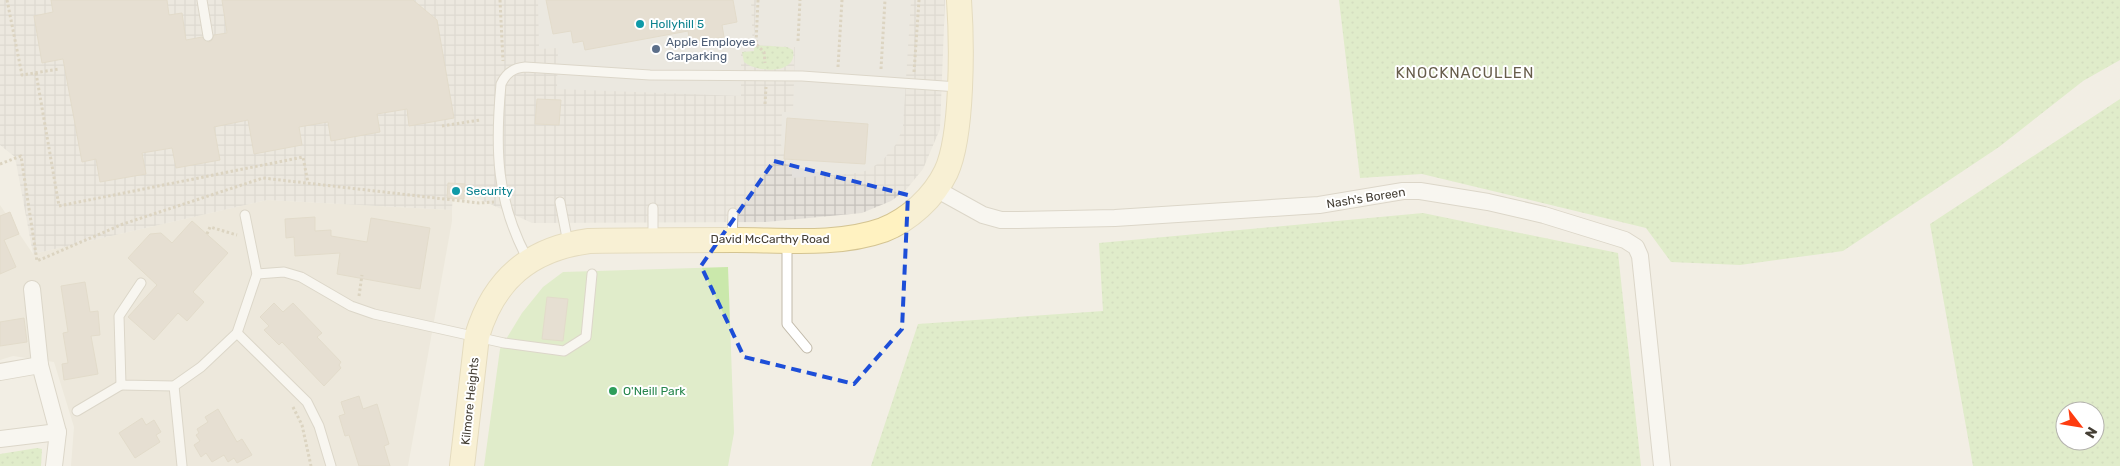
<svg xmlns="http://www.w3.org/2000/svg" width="2120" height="466" viewBox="0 0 2120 466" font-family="Rubik,sans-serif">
  <defs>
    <pattern id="industrial-grid" width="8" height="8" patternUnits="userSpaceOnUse" patternTransform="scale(1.25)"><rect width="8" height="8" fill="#e4e0d9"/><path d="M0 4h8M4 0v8" fill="none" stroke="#c5c1bb"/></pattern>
    <pattern id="grass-dots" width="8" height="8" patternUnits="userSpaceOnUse" patternTransform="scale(1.25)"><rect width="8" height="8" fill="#cae8ab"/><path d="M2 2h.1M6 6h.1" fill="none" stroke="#afc894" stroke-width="1.8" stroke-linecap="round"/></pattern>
  </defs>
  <rect width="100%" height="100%" fill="#f2eee4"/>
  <!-- residential -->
  <polygon fill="#e6e1d2" points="267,200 452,210 452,221 408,466 71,466 74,427 54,362 13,356 0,360 0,205 33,254"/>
  <!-- industrial -->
  <polygon fill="url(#industrial-grid)" points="0,0 945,0 940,129 923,169 905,191 891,201 862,213 766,222 532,223 466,193 453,191 452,210 267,200 33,254 15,157 0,145"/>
  <!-- grass -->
  <g fill="url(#grass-dots)" fill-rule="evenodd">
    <polygon points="1339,0 2120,0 2120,60 2083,81 1999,147 1843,251 1740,265 1671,262 1646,228 1422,174 1360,178"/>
    <path d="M754,45L787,47L793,50C798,75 757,73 744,62L742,52L754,51Z"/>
    <path d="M2120,99V466H1973L1930,224ZM2065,411H2095V441H2065Z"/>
    <polygon points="1423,213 1618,253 1641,466 871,466 918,324 1103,311 1099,243"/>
    <polygon points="37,448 42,449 41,466 0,466 0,454"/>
  </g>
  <!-- garden -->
  <polygon fill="#cae8ab" points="728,267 734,433 728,466 484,466 500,349 522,313 543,287 563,272"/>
  <!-- parking -->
  <g fill="#e3e0dc">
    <polygon points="538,0 751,0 753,51 741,51 741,96 557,89 558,48 539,49"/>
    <polygon points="756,0 911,0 903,126 897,143 882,161 868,170 858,173 792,178 792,165 781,145 782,112 793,112 795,47 754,45"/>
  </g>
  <!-- building -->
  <g fill="#d7cdbc" stroke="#cfc3ac">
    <polygon points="51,0 167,0 169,15 182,13 186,40 202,37 209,42 212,40 214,35 227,33 222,0 413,0 437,20 454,118 409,126 407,109 377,114 380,132 331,141 328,122 299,127 302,145 254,154 248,120 214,127 220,160 176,168 172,148 142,153 146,174 100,182 96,159 82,162 63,59 42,63 34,16 53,12"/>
    <polygon points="546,0 733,0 737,22 722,25 724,37 690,43 688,31 585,50 583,41 573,43 571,31 553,34"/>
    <polygon points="537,99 561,100 559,125 535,124"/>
    <polygon points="787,118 868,124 865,164 784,159"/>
    <polygon points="448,183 465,184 464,199 447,198"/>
    <polygon points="10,212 19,234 4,240 16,267 0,274 0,216"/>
    <polygon points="315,217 315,231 331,230 331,236 367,242 371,218 430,228 420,289 337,274 340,253 295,256 294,237 286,238 285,219"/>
    <polygon points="192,221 228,253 193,292 204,302 187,321 178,313 154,340 128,317 157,285 128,258 150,234 161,233 172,243"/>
    <polygon points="85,282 90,312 98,311 100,335 91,336 98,374 64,380 62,364 68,363 63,333 68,332 61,286"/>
    <polygon points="547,297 568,299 563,341 542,339"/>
    <polygon points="274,303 283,312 293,303 322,333 317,337 341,362 339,365 341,368 324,386 282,342 279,345 264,330 269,326 260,317"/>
    <polygon points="24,318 27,342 0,346 0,322"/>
    <polygon points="359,396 363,409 377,404 389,444 384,446 390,466 359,466 349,435 345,436 339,416 345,414 341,402"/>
    <polygon points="218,409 237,442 242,439 252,455 237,463 234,458 228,462 224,455 212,462 206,453 201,457 194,445 200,441 196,435 199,433 197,429 208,422 205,417"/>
    <polygon points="142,418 146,425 154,420 161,432 156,435 160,442 135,458 119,433"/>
  </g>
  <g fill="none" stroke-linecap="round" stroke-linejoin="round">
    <!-- lane casing -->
    <g stroke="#c1b9a9" stroke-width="11">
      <g id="lane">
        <polyline points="202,0 208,36"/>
        <polyline points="560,202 568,243"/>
        <polyline points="653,238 653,208"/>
        <polyline points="732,240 733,213"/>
        <polyline points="787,243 787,324 807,348"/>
        <path d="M528,260C496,201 495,149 501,84C506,73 513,68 525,67L650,75L802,76L958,87"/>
        <polyline points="257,274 284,272 301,277 351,306 374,314 504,343 564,351 586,337 592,274"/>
        <polyline points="141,283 119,316 121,385 174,386 201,367 237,333 257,274 245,215"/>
        <polyline points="237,333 307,402 319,426 331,466"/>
        <polyline points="174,386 182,466"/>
        <polyline points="77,411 121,385"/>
      </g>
    </g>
    <!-- street casing -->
    <g stroke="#c1b9a9" stroke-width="18">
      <g id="street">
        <polyline points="936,189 983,215 1001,220 1018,220 1115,218 1319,205 1403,191 1420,191 1488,202 1544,215 1625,240 1636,247 1640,256 1662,466"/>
        <polyline points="32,289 40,365 58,432 54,466"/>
        <polyline points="0,372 40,365"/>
        <polyline points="0,439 58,432"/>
      </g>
    </g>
    <!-- secondary casing -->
    <g stroke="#d4c492" stroke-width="26">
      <path id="secondary" d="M462,466L477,336C494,279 530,249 589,241C638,240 687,240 736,240C784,240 838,246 883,230C909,220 934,197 946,172C963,136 962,42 959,0"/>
    </g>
    <!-- path -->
    <g stroke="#c0b397" stroke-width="3" stroke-dasharray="2.5 2.5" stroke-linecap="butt">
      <polyline points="7,0 22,75 59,69"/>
      <polyline points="500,0 503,61"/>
      <polyline points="758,0 756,44 764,52 765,63"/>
      <polyline points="798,41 800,0"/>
      <polyline points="838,67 842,0"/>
      <polyline points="881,69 885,0"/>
      <polyline points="914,72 919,0"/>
      <polyline points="36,73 59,206 303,157 308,183"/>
      <polyline points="765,104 766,87"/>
      <polyline points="442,126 480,120"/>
      <polyline points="0,164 21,156 37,261 123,224 263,178 479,203 494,202"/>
      <polyline points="207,234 210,227 237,235"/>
      <polyline points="359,296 362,275"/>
      <polyline points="293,407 302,425 311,466"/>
    </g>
    <!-- lane -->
    <use href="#lane" stroke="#fff" stroke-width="9"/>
    <!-- street -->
    <use href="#street" stroke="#fff" stroke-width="16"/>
    <!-- secondary -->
    <use href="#secondary" stroke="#fff2c1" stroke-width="24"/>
  </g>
  <!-- marked area -->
  <path d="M0 0H2120V466H0ZM774,161L908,195L902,329L854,384L744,357L701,266Z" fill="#f2eee4" fill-opacity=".55" fill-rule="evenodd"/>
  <path fill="none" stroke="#1d4ed8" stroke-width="4" stroke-dasharray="10 6" stroke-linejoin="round" d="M774,161L908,195L902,329L854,384L744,357L701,266Z"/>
  <!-- markers -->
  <g fill="#0f9aa8" stroke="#fff" stroke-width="2">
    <circle cx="640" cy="24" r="5"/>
    <circle cx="456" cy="191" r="5"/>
  </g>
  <circle fill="#5c6f8a" stroke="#fff" stroke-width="2" cx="656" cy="49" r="5"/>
  <circle fill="#2e9e5b" stroke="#fff" stroke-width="2" cx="613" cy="391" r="5"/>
  <g text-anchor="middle" stroke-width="4" stroke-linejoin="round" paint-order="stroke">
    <!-- culture labels -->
    <g font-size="12" fill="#0d838f" stroke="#fff" text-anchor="start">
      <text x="650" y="28">Hollyhill 5</text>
      <text x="466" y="195">Security</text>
    </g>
    <!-- service labels -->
    <g font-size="12" fill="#4e5e75" stroke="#fff" text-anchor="start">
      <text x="666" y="46">Apple Employee<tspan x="666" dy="14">Carparking</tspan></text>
    </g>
    <!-- street labels -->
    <g font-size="12" fill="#443e34" stroke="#fff">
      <text transform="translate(1366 198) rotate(-9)" y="4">Nash's Boreen</text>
      <text x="770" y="243">David McCarthy Road</text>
      <text transform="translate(470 401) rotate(-84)" y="4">Kilmore Heights</text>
    </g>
    <!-- leisure labels -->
    <g font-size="12" fill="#27864d" stroke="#fff" text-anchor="start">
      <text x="623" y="395">O'Neill Park</text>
    </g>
    <!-- quarter labels -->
    <g font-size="15" letter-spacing="1" fill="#675d4b" stroke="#fff">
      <text x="1465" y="78">KNOCKNACULLEN</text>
    </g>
  </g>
  <!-- north arrow -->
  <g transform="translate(2080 426) rotate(121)"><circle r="24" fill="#ffffff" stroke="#b4b2ae"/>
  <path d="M0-4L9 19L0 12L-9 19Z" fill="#fe3c0f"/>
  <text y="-8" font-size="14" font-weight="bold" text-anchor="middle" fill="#443e34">N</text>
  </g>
</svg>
